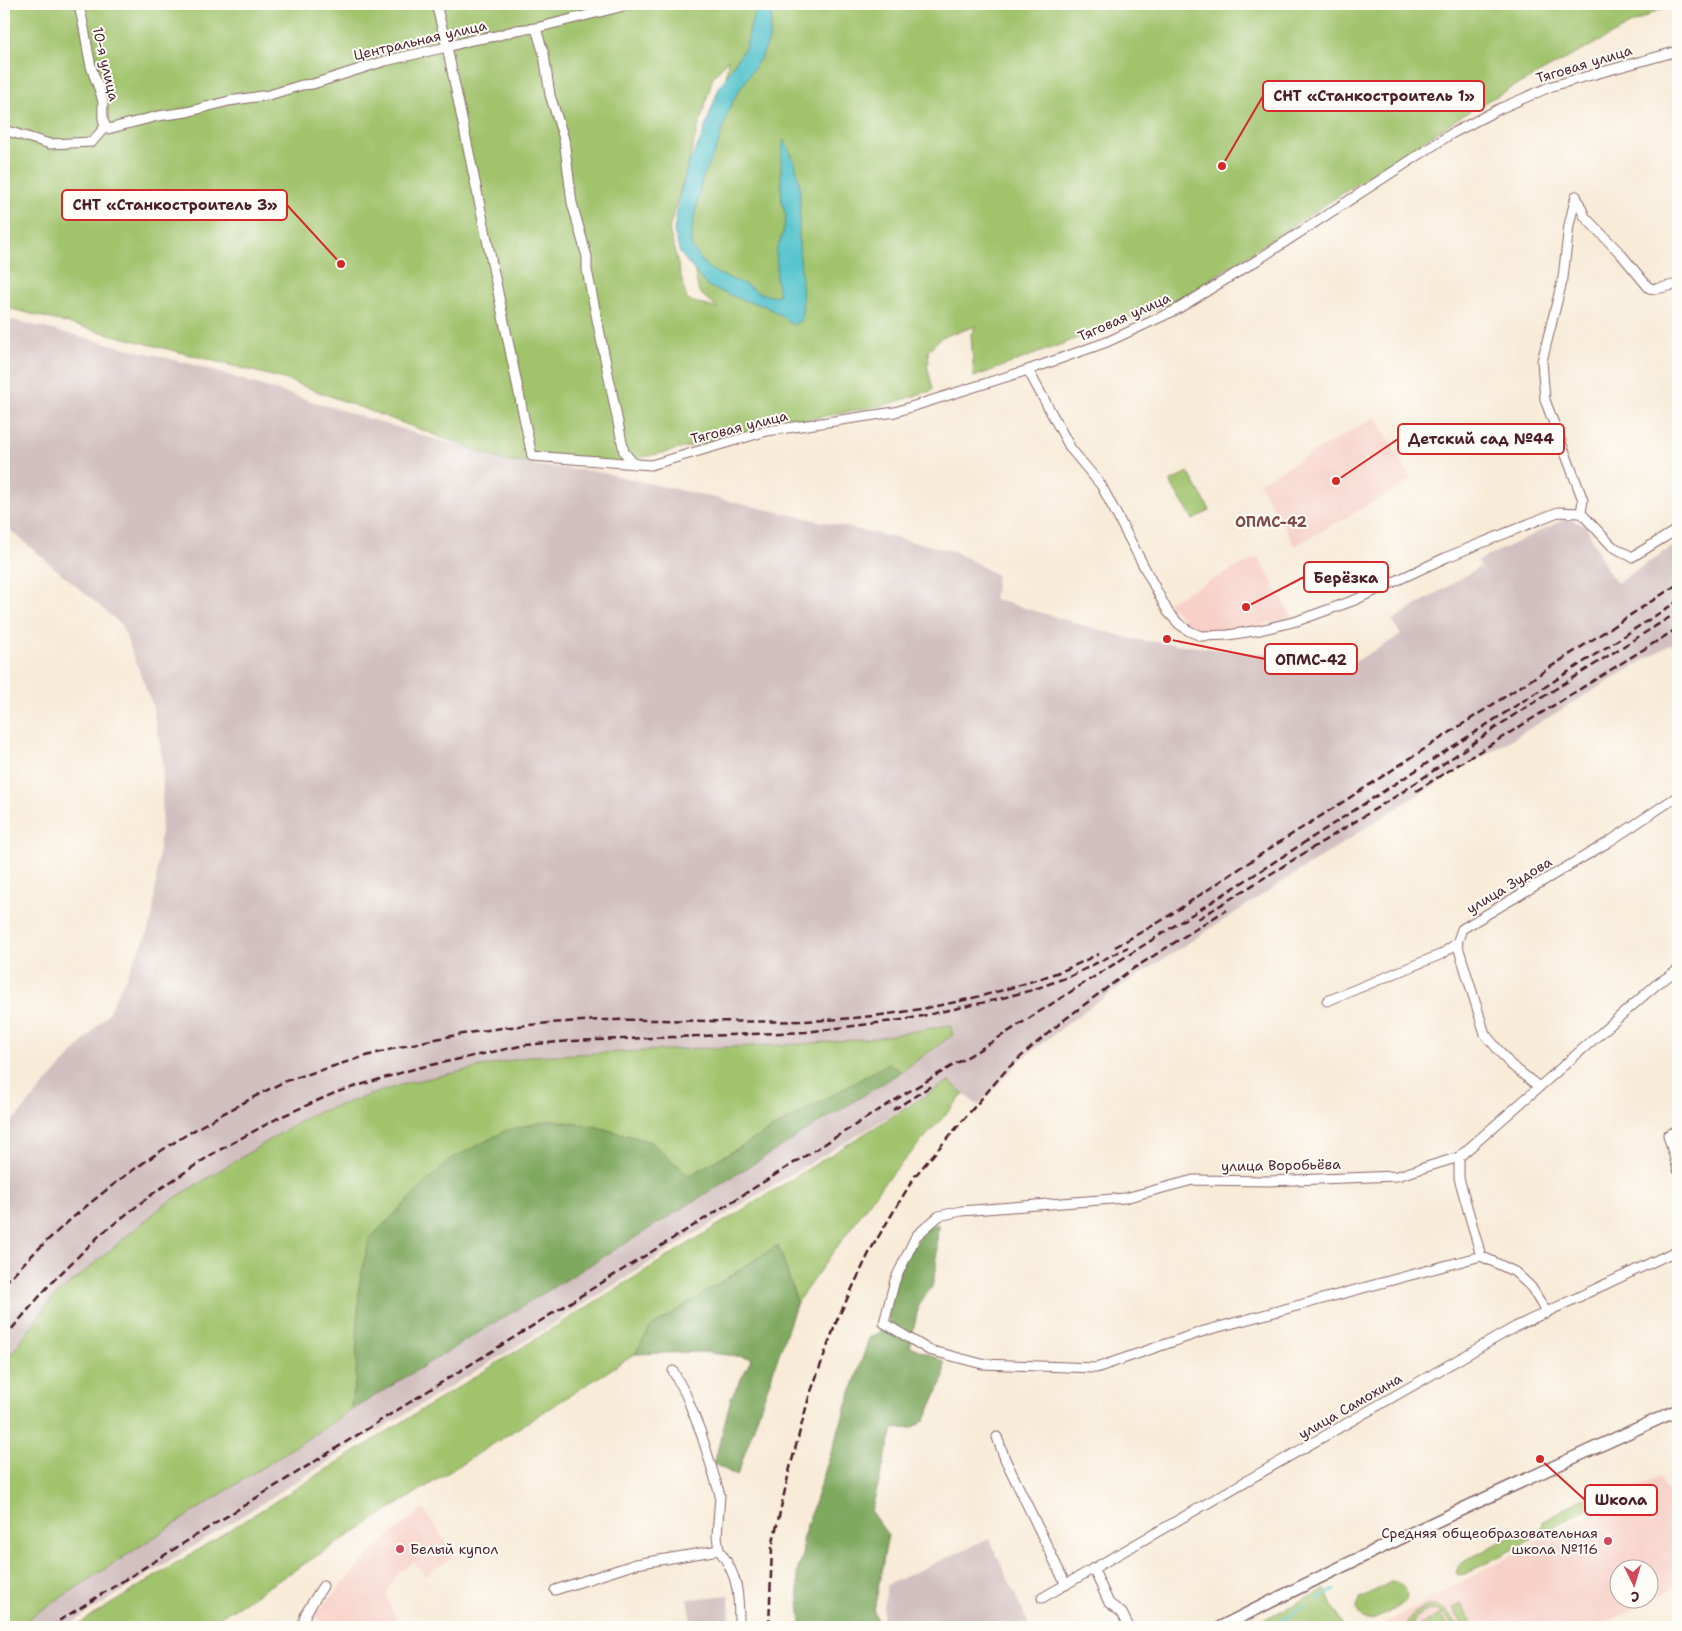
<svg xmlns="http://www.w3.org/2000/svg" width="1682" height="1631" viewBox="0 0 1682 1631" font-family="'Shantell Sans',sans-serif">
  <rect width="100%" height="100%" fill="#fdfcf7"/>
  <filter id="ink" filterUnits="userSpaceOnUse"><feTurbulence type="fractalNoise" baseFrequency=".02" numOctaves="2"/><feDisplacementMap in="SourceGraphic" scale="10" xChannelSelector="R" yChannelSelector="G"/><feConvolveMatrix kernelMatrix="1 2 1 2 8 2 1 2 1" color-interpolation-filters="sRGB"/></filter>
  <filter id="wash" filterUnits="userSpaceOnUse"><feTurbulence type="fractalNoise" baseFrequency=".0096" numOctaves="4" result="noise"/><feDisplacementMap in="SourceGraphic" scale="20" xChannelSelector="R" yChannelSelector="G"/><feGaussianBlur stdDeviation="1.12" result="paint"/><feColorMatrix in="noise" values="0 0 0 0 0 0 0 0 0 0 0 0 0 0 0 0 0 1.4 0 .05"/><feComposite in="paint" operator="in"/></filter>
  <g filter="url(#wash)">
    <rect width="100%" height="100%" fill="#f8ebd8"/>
    <!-- built -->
    <g fill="#f7d1c8" fill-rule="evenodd">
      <polygon points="1376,417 1412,480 1295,546 1259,483"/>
      <polygon points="1258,557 1292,617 1246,629 1210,633 1191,628 1167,602"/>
      <path d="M1659,1476L1678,1513V1573L1672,1589L1599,1627H1377ZM1620,1568H1650V1598H1620Z"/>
      <polygon points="423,1508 454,1556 425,1576 414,1562 397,1574 386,1595 399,1627 325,1627 314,1615 376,1548"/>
    </g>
    <!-- industrial -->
    <g fill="#d2bfc0">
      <polygon points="4,318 191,364 431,438 538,466 594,471 954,551 997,575 994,599 1131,639 1249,653 1320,656 1346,667 1401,635 1392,620 1480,567 1489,584 1478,561 1567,518 1586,526 1607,570 1617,583 1678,543 1678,640 1400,806 1091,1006 1019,1061 978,1106 949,1081 755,1196 542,1331 369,1436 65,1627 15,1627 349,1412 631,1241 922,1058 953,1036 949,1025 874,1038 800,1044 532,1056 407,1083 312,1114 165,1204 4,1363 4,1131 107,1015 146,936 153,915 162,817 163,761 152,704 121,624 4,525"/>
      <polygon points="989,1538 1030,1627 881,1627 887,1585"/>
      <polygon points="729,1595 730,1627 692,1627 687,1599"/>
    </g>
    <!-- green -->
    <g fill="#a0c36c" stroke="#75714c" fill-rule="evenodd">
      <path d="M4,4H1678L1658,10L1474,108L1177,301L974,377L971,334L976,326L942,337L928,351L929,362L927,365L933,390L889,404L819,417L640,458L634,464L508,462L284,379L4,307ZM728,59L724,100L691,211L687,238L699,292L718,309L687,300L669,229L713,77Z"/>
      <polygon points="1188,472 1210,510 1193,520 1170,482"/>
      <polygon points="950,1025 953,1035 901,1072 888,1064 688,1176 651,1142 597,1127 552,1120 359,1286 356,1378 350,1411 15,1627 4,1627 4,1363 52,1299 165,1204 312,1114 407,1083 532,1056 800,1044 874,1038"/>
      <polygon points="949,1081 964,1094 882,1185 797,1302 778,1245 650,1328 635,1354 230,1611 200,1627 74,1627"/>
      <polygon points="1611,1485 1617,1490 1614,1495 1542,1534 1540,1530 1543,1526 1543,1520 1606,1486"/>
      <polygon points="1523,1530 1529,1534 1534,1533 1536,1537 1466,1574 1458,1575 1456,1573 1458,1567 1461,1563"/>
      <path d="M1391,1582C1402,1581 1412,1592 1404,1602C1400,1607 1393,1610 1387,1613C1376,1619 1360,1628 1357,1607L1361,1598Z"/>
      <polygon points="1325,1589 1343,1627 1249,1627"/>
      <polygon points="1461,1604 1474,1627 1464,1627 1453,1608"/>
      <path d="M1431,1606C1445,1606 1451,1615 1458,1627H1452C1450,1622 1447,1617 1443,1614C1430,1605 1415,1613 1412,1627H1407C1410,1615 1418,1607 1431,1606Z"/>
      <polygon points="1441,1614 1448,1627 1417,1627"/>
    </g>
    <!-- forest -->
    <g fill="#80a960" stroke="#656446">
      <polygon points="889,1063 901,1072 633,1239 350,1411 356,1378 359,1286 369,1239 449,1160 507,1130 552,1120 597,1127 651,1142 689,1176"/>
      <polygon points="938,1224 936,1270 932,1287 919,1304 910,1346 944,1361 944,1377 925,1420 912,1428 893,1429 871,1512 888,1535 874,1611 879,1627 801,1627 797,1572 803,1555 802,1540 869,1338 889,1326 888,1297 905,1258 927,1227"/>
      <polygon points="778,1245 797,1302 737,1476 714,1464 731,1398 752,1358 703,1352 635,1354 650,1328"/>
    </g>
    <!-- water -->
    <path fill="#57c4cd" stroke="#50727c" d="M758,4H769L772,12L769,40L762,56L736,95L728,112L718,145L702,179L691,234V246L707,267L718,274L744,284L758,292L769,296L779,295L776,279L777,266L776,251L783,233L786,216L782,203L781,181V158L784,140C790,151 796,164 798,176C802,198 798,221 799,243C800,269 805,294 801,320L793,325L782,316L765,306L743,300L707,286L680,253L674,231L680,194L688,164L701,139L719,88L746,46L752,21Z"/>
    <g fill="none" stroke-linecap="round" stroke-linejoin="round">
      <!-- stream -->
      <g stroke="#57c4cd" stroke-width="2.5">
        <polyline points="1318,1599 1334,1590"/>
        <polyline points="1270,1627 1306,1606"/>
      </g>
    </g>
  </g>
  <g filter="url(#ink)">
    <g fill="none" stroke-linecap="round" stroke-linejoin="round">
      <!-- minor casing -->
      <g stroke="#876668" stroke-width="11">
        <g id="minor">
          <path d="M78,4C85,24 86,45 91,66C94,78 101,90 103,103C103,112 101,124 108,129L158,116L187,112L229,101L269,95L302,85L313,84L385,61L447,47L472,40L496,36L516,30L536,28L544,55L550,95L564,139L572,203L587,257V270L624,452L634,464"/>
          <polyline points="436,4 447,47 532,456 651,465 767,431 895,412 1028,370 1107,342 1176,310 1259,259 1451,134 1499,109 1552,86 1678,51"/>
          <polyline points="536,28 632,4"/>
          <polyline points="4,130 50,144 92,142 105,127"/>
          <polyline points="1576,196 1569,225 1563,278 1542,361 1545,400 1583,500 1581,513"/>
          <polyline points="1576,196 1585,217 1620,253 1649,288 1656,289 1678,284"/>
          <polyline points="1028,370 1071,449 1101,485 1168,612 1179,624 1189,631 1201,636 1228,635 1260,630 1297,621 1355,600 1447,557 1558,512 1581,513 1612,546 1632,557 1678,529"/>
          <polyline points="1457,943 1485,1034 1510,1064 1539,1087"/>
          <polyline points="1327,1001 1442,954 1457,943 1462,929 1607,843 1678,796"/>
          <polyline points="1678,1130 1668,1135 1678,1170"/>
          <polyline points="1459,1157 1459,1178 1481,1256"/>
          <polyline points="1547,1313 1531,1287 1515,1272 1481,1256 1204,1331 1096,1368 982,1364 929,1350 884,1323 895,1280 916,1236 939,1216 961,1211 1125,1198 1193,1180 1268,1181 1397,1176 1459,1157 1657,984 1678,970"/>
          <polyline points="673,1371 686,1395 701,1433 720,1495 717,1536 719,1550"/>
          <polyline points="997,1437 1005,1459 1066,1585"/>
          <polyline points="1093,1568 1109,1603 1122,1613 1129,1627"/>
          <path d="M555,1590L636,1564L719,1550C739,1576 739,1596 739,1627"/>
          <polyline points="1042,1598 1515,1327 1678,1250"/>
          <polyline points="302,1627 306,1613 323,1586"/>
        </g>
      </g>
      <!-- tertiary casing -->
      <g stroke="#876668" stroke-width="14">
        <path id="tertiary" d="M1221,1627C1371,1550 1524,1480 1678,1410"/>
      </g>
      <!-- minor -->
      <use href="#minor" stroke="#fff" stroke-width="9"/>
      <!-- tertiary -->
      <use href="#tertiary" stroke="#fff" stroke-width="11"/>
      <!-- rail -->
      <g stroke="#4a1f2b" stroke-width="2.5" stroke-dasharray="8 4" stroke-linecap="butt">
        <polyline points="1416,791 1678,628"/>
        <polyline points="1198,919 1401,793 1514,715 1678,612"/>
        <polyline points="1115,947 1161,921 1275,845 1343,802 1678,584"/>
        <polyline points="893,1110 931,1086"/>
        <path d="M4,1284C69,1214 144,1156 228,1111C247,1101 266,1090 286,1081C301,1076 316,1072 331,1067C421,1037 510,1023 605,1020C670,1019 735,1023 801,1021C886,1019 976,1002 1056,973C1071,968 1085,960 1099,954"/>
        <polyline points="4,1338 51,1283 101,1234 155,1192 214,1153 278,1118 337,1092 417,1068 525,1045 571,1041 806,1032 908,1019 995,1000 1032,990 1071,976 1128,947"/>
        <polyline points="49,1627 908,1092 984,1047 1254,875 1678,601"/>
        <polyline points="769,1627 772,1547 790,1468 809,1397 837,1320 871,1249 915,1176 1007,1069 1034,1045 1064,1020 1128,972 1226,910"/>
      </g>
    </g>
  </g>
  <!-- markers -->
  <g fill="#d1495b" stroke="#fdfcf7" stroke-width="2">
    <circle cx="1608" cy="1541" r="5"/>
    <circle cx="400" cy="1549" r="5"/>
  </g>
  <g text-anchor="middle" stroke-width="4" stroke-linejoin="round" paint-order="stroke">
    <!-- street labels -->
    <g font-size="14" fill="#4a1f2b" stroke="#fdfcf7">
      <text transform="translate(420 40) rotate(-13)" y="5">Центральная улица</text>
      <text transform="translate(106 64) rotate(77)" y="5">10-я улица</text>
      <text transform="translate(1584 64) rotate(-17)" y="5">Тяговая улица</text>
      <text transform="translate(1124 317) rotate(-24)" y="5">Тяговая улица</text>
      <text transform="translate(739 427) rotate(-14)" y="5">Тяговая улица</text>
      <text transform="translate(1509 885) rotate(-31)" y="5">улица Зудова</text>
      <text transform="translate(1281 1165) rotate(-1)" y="5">улица Воробьёва</text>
      <text transform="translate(1350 1406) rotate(-30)" y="5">улица Самохина</text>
    </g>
    <!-- poi labels -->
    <g font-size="14" fill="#4a1f2b" stroke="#fdfcf7" text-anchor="end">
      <text x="1598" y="1538">Средняя общеобразовательная<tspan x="1598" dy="16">школа №116</tspan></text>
      <text x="410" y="1554" text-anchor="start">Белый купол</text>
    </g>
    <!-- neighbourhood labels -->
    <g font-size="15" font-weight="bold" fill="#7e4d49" stroke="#fdfcf7">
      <text x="1271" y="527">ОПМС-42</text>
    </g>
  </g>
  <!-- callouts -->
  <path fill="none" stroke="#d62828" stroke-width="2" d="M1222 166L1263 96M341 264L287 205M1336 481L1398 439M1246 607L1304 577M1167 639L1265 659M1540 1459L1585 1500"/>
  <g fill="#d62828" stroke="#fdfcf7" stroke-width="2">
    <circle cx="1222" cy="166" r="5"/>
    <circle cx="341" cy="264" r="5"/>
    <circle cx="1336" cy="481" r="5"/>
    <circle cx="1246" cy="607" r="5"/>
    <circle cx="1167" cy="639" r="5"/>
    <circle cx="1540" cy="1459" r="5"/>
  </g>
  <g fill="#fdfcf7" stroke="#d62828" stroke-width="2">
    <rect x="1263" y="81" width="221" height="30" rx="5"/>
    <rect x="62" y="190" width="225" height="30" rx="5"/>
    <rect x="1398" y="424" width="166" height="30" rx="5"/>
    <rect x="1304" y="562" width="84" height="30" rx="5"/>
    <rect x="1265" y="644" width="92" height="30" rx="5"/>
    <rect x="1585" y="1485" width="72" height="30" rx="5"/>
  </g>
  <g font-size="15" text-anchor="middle" font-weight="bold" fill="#4a1f2b">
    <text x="1374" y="101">СНТ «Станкостроитель 1»</text>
    <text x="175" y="210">СНТ «Станкостроитель 3»</text>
    <text x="1481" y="444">Детский сад №44</text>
    <text x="1346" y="583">Берёзка</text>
    <text x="1311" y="665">ОПМС-42</text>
    <text x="1621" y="1505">Школа</text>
  </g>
  <!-- margin -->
  <rect width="1682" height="1631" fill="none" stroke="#fdfcf7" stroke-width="20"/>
  <!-- north arrow -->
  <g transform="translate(1634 1584) rotate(175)"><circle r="24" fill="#fdfcf7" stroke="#b5a4a5"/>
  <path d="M0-4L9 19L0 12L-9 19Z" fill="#d1495b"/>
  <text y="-8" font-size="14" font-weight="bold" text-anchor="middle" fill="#4a1f2b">С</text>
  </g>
</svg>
